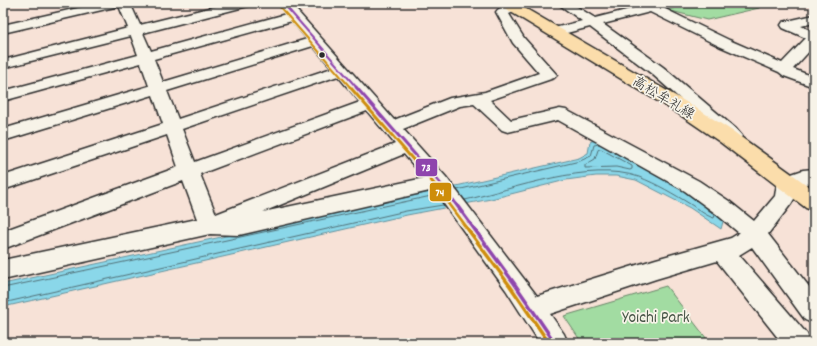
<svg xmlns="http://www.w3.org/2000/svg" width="817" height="346" viewBox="0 0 817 346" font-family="Dekko,'Klee One',sans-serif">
<rect width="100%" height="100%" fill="#f7e2d7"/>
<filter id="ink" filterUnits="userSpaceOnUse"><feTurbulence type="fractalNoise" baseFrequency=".025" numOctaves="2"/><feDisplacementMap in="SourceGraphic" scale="8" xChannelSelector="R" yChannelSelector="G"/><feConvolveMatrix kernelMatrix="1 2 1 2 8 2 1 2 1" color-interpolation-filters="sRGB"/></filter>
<g filter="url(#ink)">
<g fill="#a2dca2" stroke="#668466">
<polygon points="691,3 764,3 759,8 707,20 667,10"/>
<polygon points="666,286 710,343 582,343 564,316"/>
</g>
<polygon fill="#8ad7e9" stroke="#64929d" points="594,140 683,185 724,218 721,229 690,208 636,180 616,176 596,176 566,180 491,199 407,215 3,307 3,284 421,194 579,158 588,153 590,142"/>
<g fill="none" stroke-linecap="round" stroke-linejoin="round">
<g stroke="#517077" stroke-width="1">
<polygon points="601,149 632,166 632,169 630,170 616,167 585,168 585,165 595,159 598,150"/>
<polyline points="457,190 580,161 591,156 594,145 599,144"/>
<path d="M 465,200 C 514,189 590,160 639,177 C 657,184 674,194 690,204 C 698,209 706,216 714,218 L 715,215 L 707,209"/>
<polyline points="3,288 436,195"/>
<polyline points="3,303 406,211 443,205"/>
</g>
<defs>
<g id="minor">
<path d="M 100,3 L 130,3 L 140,25 L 229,3 L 250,3 L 248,6 L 143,33 L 151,51 L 286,14 L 277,3 L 290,3 L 394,120 L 450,98 L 485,92 L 539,73 L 513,43 L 496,12 C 500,6 511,3 518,4 L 520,7 L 518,10 L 509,14 L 524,38 L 557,75 L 554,78 L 490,100 L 511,120 L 560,109 L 566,110 L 699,181 L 729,201 L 754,221 L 775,196 L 777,183 L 780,178 L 803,170 L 814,169 L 814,183 L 805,184 L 796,187 L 794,199 L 791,204 L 768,234 L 814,293 L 814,324 L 805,320 L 752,247 L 739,255 L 807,334 L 811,343 L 782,343 L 717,261 L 656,279 L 550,314 L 564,334 L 568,343 L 540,343 L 506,290 L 434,190 L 239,235 L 210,234 L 3,280 L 3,260 L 197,219 L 183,181 L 3,249 L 3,231 L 178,167 L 167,135 L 3,190 L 3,176 L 163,124 L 153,95 L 3,141 L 3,129 L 149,86 L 141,63 L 3,101 L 3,91 L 138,55 L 131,36 L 3,68 L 3,60 L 128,28 L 119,6 L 3,33 L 3,25 ZM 292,21 L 307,39 L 163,82 L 154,59 ZM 313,46 L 332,68 L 178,119 L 167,91 ZM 338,76 L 360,102 L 195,162 L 182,129 ZM 474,104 L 502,130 L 508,132 L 558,120 L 685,191 L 715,213 L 739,233 L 731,238 L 656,259 L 537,296 L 446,177 L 403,129 L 460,106 ZM 367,111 L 395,144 L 216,214 L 200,174 ZM 404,154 L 424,178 L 263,212 Z"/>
<polygon points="557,3 571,3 595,18 654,3 670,3 669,7 663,8 729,40 782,63 806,38 783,28 781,25 783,22 814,15 814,23 801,26 814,32 814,46 793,69 814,77 814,87 784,76 779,72 719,46 650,12 603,24 663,67 736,129 742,136 739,140 733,142 727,140 652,74 590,27 555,36 550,35 548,32 550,29 582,21"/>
</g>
<polygon id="major" points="499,3 516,3 693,106 734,132 814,190 814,211 806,208 720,142 679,114 501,6"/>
</defs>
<use href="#minor" stroke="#2b2b2b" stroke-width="3"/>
<use href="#major" stroke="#2b2b2b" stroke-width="3"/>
<use href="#minor" fill="#f7f3e8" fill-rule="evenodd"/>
<use href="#major" fill="#fbddab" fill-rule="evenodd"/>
<defs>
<polyline id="bus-1-far2" points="283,3 357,88"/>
<polyline id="bus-1-far1" points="356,87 439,182 453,201"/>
<polyline id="bus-1" points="453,200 514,283 555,343"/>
<polyline id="bus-2-far2" points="279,6 351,88"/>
<polyline id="bus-2-far1" points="350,87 435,185 447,201"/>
<polyline id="bus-2" points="446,200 510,286 549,343"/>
</defs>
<use href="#bus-1-far2" stroke="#f7f3e8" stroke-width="4"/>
<use href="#bus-1-far1" stroke="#f7f3e8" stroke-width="6"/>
<use href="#bus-1" stroke="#f7f3e8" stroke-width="6"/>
<use href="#bus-2-far2" stroke="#f7f3e8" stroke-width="4"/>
<use href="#bus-2-far1" stroke="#f7f3e8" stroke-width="6"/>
<use href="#bus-2" stroke="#f7f3e8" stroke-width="6"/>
<use href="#bus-1-far2" stroke="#8e44ad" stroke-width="2"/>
<use href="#bus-1-far1" stroke="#8e44ad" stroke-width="3"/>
<use href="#bus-1" stroke="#8e44ad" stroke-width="3.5"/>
<use href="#bus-2-far2" stroke="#ce8d09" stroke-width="2"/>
<use href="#bus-2-far1" stroke="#ce8d09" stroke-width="3"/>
<use href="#bus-2" stroke="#ce8d09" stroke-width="3.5"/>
</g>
</g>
<circle fill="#2b2b2b" stroke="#f7f3e8" stroke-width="1.5" cx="322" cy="55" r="3.5"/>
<g text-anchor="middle" stroke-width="3.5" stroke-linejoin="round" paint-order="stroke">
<g font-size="14" fill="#2b2b2b" stroke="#f7f3e8">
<text transform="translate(664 97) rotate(31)" y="5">高松牟礼線</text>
</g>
<g font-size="17" fill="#495749" stroke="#f7f3e8">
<text x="656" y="322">Yoichi Park</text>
</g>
</g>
<g stroke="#f7f3e8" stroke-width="1.5">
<rect x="415" y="158" width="23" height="19" rx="4" fill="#8e44ad"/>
<rect x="429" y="182" width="23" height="20" rx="4" fill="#ce8d09"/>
</g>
<g font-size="11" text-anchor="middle" font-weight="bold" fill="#fff">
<text x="426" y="171">73</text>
<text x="440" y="196">74</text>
</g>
<rect width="817" height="346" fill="none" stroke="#f7f3e8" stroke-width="16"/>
<rect x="8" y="8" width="801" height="330" fill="none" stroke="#2b2b2b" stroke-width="1.5" filter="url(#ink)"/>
</svg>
